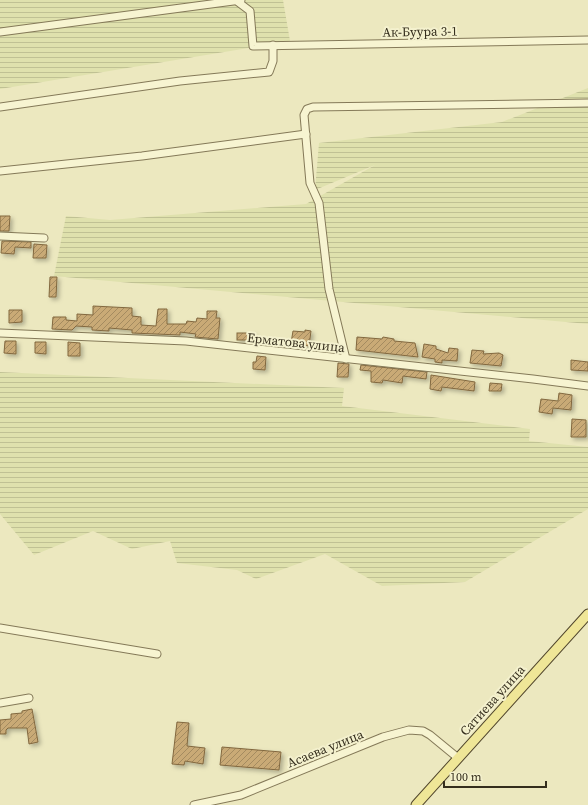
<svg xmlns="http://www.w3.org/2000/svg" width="588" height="805" viewBox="0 0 588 805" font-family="'Source Serif 4',serif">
<defs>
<pattern id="farmland-rules" width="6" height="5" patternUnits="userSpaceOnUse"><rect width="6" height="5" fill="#dfe1ad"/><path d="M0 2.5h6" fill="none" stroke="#c0c194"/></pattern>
<pattern id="building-hatch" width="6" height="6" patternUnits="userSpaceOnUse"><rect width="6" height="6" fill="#c9aa76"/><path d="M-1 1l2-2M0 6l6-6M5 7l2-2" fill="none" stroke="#a48b60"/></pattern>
<filter id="shadow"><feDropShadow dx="2.5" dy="2.5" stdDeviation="2" flood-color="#0004"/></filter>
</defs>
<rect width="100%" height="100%" fill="#ece8bf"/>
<g fill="url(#farmland-rules)">
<polygon points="0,0 283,0 290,41 0,89"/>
<polygon points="588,88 588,324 54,276 66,216 110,220 306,204 375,165 315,190 319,143 502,122"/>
<polygon points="0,372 344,388 342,406 530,429 529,441 588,447 588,509 465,582 382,586 325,554 256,579 237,570 177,563 170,541 132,549 93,531 34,555 0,514"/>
</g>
<g fill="url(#building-hatch)" stroke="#82683f" filter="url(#shadow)">
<polygon points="0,216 10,216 9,231 0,231"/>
<polygon points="2,241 31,242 31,248 15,247 14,254 1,253"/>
<polygon points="34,244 47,245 46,258 33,258"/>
<polygon points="50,277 57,277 56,297 49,297"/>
<polygon points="93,306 132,308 132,316 141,317 141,325 156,326 158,309 167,309 167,324 186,324 187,321 196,322 197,318 207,319 207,311 217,311 216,318 220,318 218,339 195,337 196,334 180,332 180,335 132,333 132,330 109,328 109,331 92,330 92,327 76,326 72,330 52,329 53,317 66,317 66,320 77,321 77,314 93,315"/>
<polygon points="9,310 22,310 22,322 9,323"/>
<polygon points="305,330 311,331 309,346 291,343 293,331 305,332"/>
<rect x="237" y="333" width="17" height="7"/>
<polygon points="357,337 382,339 383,337 394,339 394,341 415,343 418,357 356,350"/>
<polygon points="5,341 16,341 16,354 4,353"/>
<polygon points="35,342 46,342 46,354 35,353"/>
<polygon points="68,342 80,343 80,356 68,356"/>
<polygon points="424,344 436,346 436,349 448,353 449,348 458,349 457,361 442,360 442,363 435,362 435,359 422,357"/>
<polygon points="472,350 484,351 483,354 499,353 503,355 501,366 470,363"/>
<polygon points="257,356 266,357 265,370 253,369 253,362 256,362"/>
<polygon points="571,360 588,362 588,371 571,370"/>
<polygon points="338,363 349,364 348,377 337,377"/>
<polygon points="361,365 427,372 426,379 403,376 402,383 383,380 382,383 371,382 371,371 360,370"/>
<polygon points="431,375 475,382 474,391 442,387 441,391 430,389"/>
<polygon points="490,383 502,384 501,391 489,391"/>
<polygon points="559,393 572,395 571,410 553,408 552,414 539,412 541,399 558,401"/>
<polygon points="572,419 586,420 586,437 571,437"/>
<polygon points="32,709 38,742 29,744 27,728 8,728 6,730 6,734 0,734 0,720 11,719 11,714 22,713 22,711"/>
<polygon points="177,722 189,723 187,746 205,748 203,764 185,761 184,765 172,764"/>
<polygon points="222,747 281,752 279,770 220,765"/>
</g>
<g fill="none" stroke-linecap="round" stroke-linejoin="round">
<defs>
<g id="minor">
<polyline points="238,2 250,11 253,46 588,40"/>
<polyline points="0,32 241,0"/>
<polyline points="0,107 180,81 269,72 273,61 273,45"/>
<polyline points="0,171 142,156 306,134"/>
<polyline points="0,236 44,238"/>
<polyline points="0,333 186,341 533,379 588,386"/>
<polyline points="346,359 329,289 319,203 310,183 304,115 307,109 313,107 588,103"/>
<polyline points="0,628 157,654"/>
<polyline points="0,703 29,698"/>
<polyline points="194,805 241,795 383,737 409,730 423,731 430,735 458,758"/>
</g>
<polyline id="major" points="416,805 588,614"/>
</defs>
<use href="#minor" stroke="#847958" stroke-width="9"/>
<use href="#major" stroke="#51462c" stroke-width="11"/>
<use href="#minor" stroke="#f7f4d1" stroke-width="7"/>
<use href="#major" stroke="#efe697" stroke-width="9"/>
</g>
<g text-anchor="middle" stroke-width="4" stroke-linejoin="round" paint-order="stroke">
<g font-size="13" fill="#342d1c" stroke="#f4f1ce">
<text transform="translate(420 31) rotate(-1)" y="5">Ак-Буура 3-1</text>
<text transform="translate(296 342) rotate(6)" y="5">Ерматова улица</text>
<text transform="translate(492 700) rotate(-48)" y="5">Сатиева улица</text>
<text transform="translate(325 748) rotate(-22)" y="5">Асаева улица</text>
</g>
</g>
<path d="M444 781v6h102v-6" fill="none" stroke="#342d1c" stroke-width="2"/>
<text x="450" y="781" font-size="12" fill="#342d1c" stroke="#f4f1ce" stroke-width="3" paint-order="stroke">100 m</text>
</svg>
